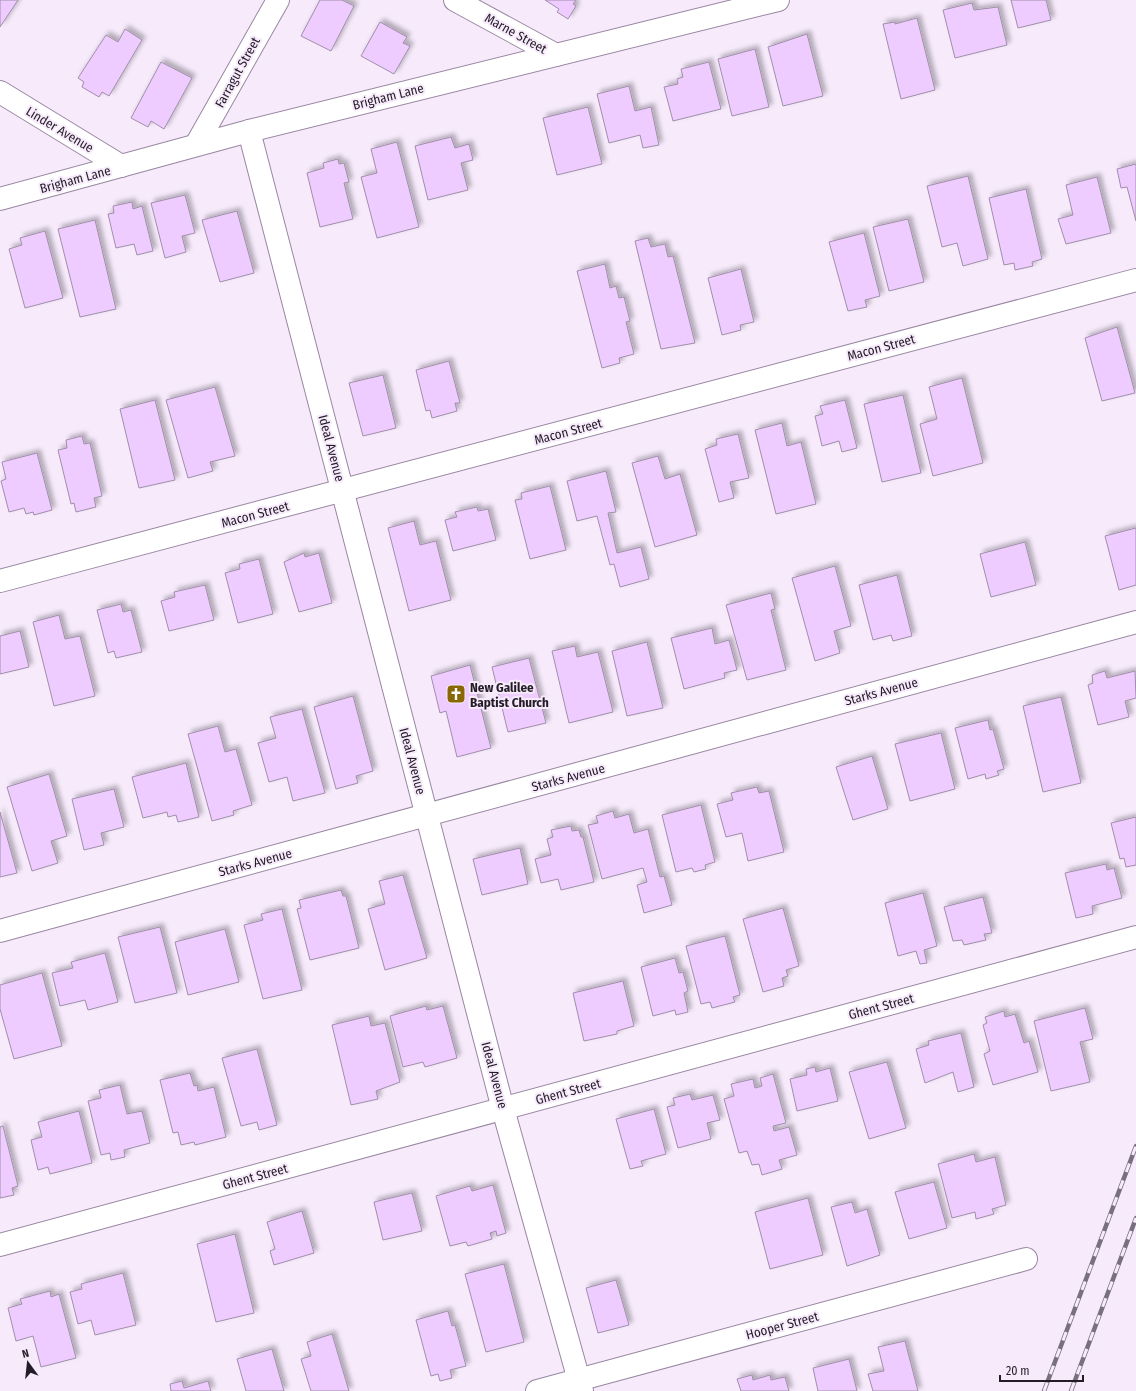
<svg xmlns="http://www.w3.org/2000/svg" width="1136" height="1391" viewBox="0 0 1136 1391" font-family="'Fira Sans Condensed',sans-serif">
<defs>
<filter id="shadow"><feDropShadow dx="3.5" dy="-3.5" stdDeviation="2" flood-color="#0004"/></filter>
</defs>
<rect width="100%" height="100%" fill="#f6eafb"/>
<g fill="#efccff" stroke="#a08ea9" filter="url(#shadow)">
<polygon points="0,0 18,0 0,27"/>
<polygon points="320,0 342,0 354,6 331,51 301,36"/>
<polygon points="545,0 576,0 573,4 576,6 568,19 557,12 559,9"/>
<polygon points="1011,0 1046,0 1051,20 1018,28"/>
<polygon points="972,3 974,10 998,7 1007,45 955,58 943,10"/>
<polygon points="917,18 935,90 901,99 883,24 895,22 895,24"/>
<polygon points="380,22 407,37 403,43 410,46 394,74 361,56"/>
<polygon points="125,29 142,40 109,96 102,92 99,97 82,87 84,82 78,78 106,35 118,42"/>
<polygon points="807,34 823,96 783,106 768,47"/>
<polygon points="755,49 769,107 732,116 718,59"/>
<polygon points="161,62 192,78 164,129 151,121 148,127 131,118"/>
<polygon points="709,62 721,109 673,121 664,87 678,84 677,79 683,77 681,69"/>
<polygon points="629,86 635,111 651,107 659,145 643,148 640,135 609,143 597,94"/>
<polygon points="588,107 602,164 557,175 543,118"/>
<polygon points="451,137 455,148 469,144 473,160 461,163 468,190 428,200 415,146"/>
<polygon points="397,142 419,227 377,238 361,177 377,173 371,149"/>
<polygon points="338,159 339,164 344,163 349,182 344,183 353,219 320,227 307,173 324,168 323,163"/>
<polygon points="1136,164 1136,221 1127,187 1121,188 1117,169"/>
<polygon points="968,176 988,259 963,266 957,243 942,247 927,186"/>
<polygon points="1097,177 1111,233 1066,244 1058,219 1073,215 1066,185"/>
<polygon points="1026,189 1042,259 1032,262 1033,266 1015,270 1014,263 1004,265 989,198"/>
<polygon points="185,195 195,233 182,236 186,252 165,258 151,203"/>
<polygon points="132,202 133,209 142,206 153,251 137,255 134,244 116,248 108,214 114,213 113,206"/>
<polygon points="237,211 254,273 220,282 202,220"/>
<polygon points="908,219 924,282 889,291 873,227"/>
<polygon points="95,220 116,309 80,317 58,229"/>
<polygon points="45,231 63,298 25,308 9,249 22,245 20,238"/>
<polygon points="864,233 880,296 865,300 867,307 848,311 829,242"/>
<polygon points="648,238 651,247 665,244 668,257 673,256 695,343 661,349 635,241"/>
<polygon points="605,264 610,288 616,286 619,298 624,297 630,321 626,322 634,354 619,358 620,363 602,368 577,271"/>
<polygon points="741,269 754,322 740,325 741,330 722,335 708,278"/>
<polygon points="1117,327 1135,393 1102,401 1085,338"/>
<polygon points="449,361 460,403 455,403 457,411 432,418 430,410 426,411 416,370"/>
<polygon points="383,375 396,428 363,436 349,383"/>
<polygon points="962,378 983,463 933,476 920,424 937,419 929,387"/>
<polygon points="215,387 235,456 210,462 213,471 188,478 166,400"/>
<polygon points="903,395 921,473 882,482 864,404"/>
<polygon points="155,400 175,480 139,488 120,409"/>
<polygon points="845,400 857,448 842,452 839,441 822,446 815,416 823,414 820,406"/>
<polygon points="782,423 787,446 801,442 816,504 776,514 755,430"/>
<polygon points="738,434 749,478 730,482 734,498 719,502 705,449 717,445 716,439"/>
<polygon points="82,436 84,444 90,443 102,496 94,498 96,507 76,512 74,503 71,504 58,450 67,448 66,440"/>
<polygon points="37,453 52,510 34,515 33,512 26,514 24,508 9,512 1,481 6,479 2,462"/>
<polygon points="658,456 665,479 680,474 697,535 655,547 632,463"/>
<polygon points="606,471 616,512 608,513 617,553 641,547 649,579 620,587 614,564 610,565 597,516 577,521 567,481"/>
<polygon points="550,486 566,550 530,559 515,500 522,499 521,493"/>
<polygon points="477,507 478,511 488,509 496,540 453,551 445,520 457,517 455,512"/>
<polygon points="414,521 420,545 436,541 451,600 409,611 388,528"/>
<polygon points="1136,528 1136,585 1119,590 1105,536"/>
<polygon points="1025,542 1036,585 991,597 980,554"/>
<polygon points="304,553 305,557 319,553 332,603 299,612 284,562"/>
<polygon points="259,559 273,614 238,623 225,573 240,569 239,564"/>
<polygon points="835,566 851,626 834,631 840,653 815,661 792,578"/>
<polygon points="897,575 912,636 893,641 891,635 873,640 859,585"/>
<polygon points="205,585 214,620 169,631 161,601 175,597 174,592"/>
<polygon points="771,593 775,609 771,610 786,670 747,680 726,605"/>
<polygon points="121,604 123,612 131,610 142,652 116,658 114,651 108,653 97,610"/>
<polygon points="59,615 65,639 80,636 95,696 54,706 33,622"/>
<polygon points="712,628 715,644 729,640 737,670 724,673 725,678 684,689 671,638"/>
<polygon points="20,631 29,667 0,674 0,636"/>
<polygon points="647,642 663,708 627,716 612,651"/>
<polygon points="575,646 577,657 598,652 613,712 569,723 552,651"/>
<polygon points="529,658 546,723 508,732 492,667"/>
<polygon points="470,665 491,748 457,757 446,711 440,713 431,676"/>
<polygon points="1105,671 1107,678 1135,671 1136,698 1125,701 1129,717 1098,725 1088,685 1093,683 1092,675"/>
<polygon points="353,696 373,771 356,776 358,783 336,789 314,707"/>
<polygon points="1061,697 1081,783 1043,792 1023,706"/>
<polygon points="302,709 325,793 293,801 287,777 269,782 258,743 276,738 270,717"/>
<polygon points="988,720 990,730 993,729 1004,769 997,771 999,775 986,779 985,774 968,779 955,728"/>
<polygon points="218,726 225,752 236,749 252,805 233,811 234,815 212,821 188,734"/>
<polygon points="941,733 955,789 910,801 895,744"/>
<polygon points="872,756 888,809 853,820 836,767"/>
<polygon points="186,763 199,817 178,822 176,815 168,817 167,812 143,818 132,777"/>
<polygon points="49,774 67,836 51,841 58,863 32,871 7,787"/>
<polygon points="757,787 759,793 769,791 784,852 748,861 742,833 726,837 717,804 733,800 731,793"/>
<polygon points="114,789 124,827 101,833 104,845 84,850 72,799"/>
<polygon points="701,805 715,862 705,865 706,869 694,872 692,868 676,872 662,815"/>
<polygon points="613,811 615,818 629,814 634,833 648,829 660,877 664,876 672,905 644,913 637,885 647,882 643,868 602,879 588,825 598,823 596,816"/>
<polygon points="0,812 17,873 0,877"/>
<polygon points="1136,817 1136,865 1126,867 1124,858 1120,859 1111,823"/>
<polygon points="571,826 572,831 579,830 581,837 583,837 594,882 561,890 558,879 541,883 535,859 551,855 547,839 553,837 551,830"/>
<polygon points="520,848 528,884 482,895 473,859"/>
<polygon points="1106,864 1107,870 1114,868 1122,898 1092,906 1093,914 1076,918 1065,873"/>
<polygon points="403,875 427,958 385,970 368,909 385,904 379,881"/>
<polygon points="341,890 343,896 346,896 359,948 310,960 297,909 301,908 299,900"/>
<polygon points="923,893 937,946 924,950 927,963 920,964 916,951 898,956 885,903"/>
<polygon points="983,897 992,933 984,934 986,940 964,945 962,940 953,941 944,907"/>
<polygon points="783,908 799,966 786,970 788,976 782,978 784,986 763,992 743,919"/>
<polygon points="282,909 302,990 263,999 244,925 263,920 261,914"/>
<polygon points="160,927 177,993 135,1003 118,937"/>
<polygon points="225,929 239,982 188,995 175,942"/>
<polygon points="725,936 740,995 733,997 735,1002 712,1008 710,1002 701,1004 686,946"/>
<polygon points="105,953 118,1002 88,1010 85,1000 60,1006 52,973 73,968 71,962"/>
<polygon points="675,958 679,973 683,972 688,991 684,993 688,1012 676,1015 675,1010 653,1016 641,967"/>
<polygon points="42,973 62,1046 14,1059 0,1009 0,985"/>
<polygon points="623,981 634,1026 617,1031 617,1034 584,1041 573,993"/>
<polygon points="426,1006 427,1010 443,1006 457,1058 425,1067 423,1062 403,1067 390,1016"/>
<polygon points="1085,1008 1093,1039 1080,1042 1090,1082 1051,1091 1034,1021"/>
<polygon points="1004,1011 1005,1017 1015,1014 1024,1043 1029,1041 1038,1072 993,1085 984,1054 990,1051 983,1025 987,1023 985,1017"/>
<polygon points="369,1016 371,1026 385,1023 400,1082 376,1091 378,1099 351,1105 332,1025"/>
<polygon points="961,1033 974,1087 958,1092 953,1072 925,1083 916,1049 929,1045 928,1041"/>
<polygon points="257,1049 277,1125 259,1130 257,1122 241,1126 222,1058"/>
<polygon points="887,1062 906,1128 869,1139 849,1072"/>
<polygon points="815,1067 816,1072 830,1068 838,1101 797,1111 790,1079 807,1075 806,1069"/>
<polygon points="190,1073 194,1086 197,1085 198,1091 214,1087 226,1137 195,1145 194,1142 181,1145 178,1132 173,1133 160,1080"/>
<polygon points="773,1074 786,1123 773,1126 774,1131 789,1127 797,1155 779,1160 782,1169 762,1175 759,1164 752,1165 747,1151 739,1153 724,1099 734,1096 731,1084 753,1079 755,1088 762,1086 760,1078"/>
<polygon points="120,1085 127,1114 142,1111 150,1143 124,1150 125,1157 111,1160 110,1153 101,1155 88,1101 101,1098 99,1090"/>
<polygon points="690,1094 692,1100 713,1095 720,1120 707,1123 711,1139 678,1148 667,1107 675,1105 673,1098"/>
<polygon points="654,1109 666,1154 641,1161 643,1166 630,1169 616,1119"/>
<polygon points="79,1111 92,1163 50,1174 48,1167 38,1170 31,1140 42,1137 38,1122"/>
<polygon points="3,1126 18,1186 12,1188 14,1195 0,1198 0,1127"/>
<polygon points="974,1154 976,1162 995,1157 1006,1205 992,1209 994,1214 976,1219 975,1212 952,1218 938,1164"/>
<polygon points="934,1182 947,1228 909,1239 895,1192"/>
<polygon points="493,1185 506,1233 497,1236 496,1231 490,1233 492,1239 468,1246 466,1242 450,1246 436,1196 470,1186 472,1191"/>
<polygon points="412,1193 422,1231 383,1240 374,1202"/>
<polygon points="808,1198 823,1255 770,1269 755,1212"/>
<polygon points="852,1202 855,1213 867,1209 880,1255 847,1266 831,1207"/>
<polygon points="302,1211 314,1253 274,1265 270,1251 275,1249 267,1222"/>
<polygon points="235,1234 254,1313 216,1322 197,1244"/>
<polygon points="504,1264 524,1342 486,1352 465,1274"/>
<polygon points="123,1273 136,1325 95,1335 91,1320 78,1324 70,1292 82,1289 81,1284"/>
<polygon points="616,1280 629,1325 598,1333 586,1288"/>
<polygon points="50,1291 51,1297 59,1294 76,1358 41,1367 33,1336 16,1341 8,1308 22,1304 20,1299"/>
<polygon points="448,1311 452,1326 455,1325 466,1366 450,1370 452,1378 440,1381 438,1374 431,1376 416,1320"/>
<polygon points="332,1334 349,1391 311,1391 301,1359 311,1356 307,1342"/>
<polygon points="905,1341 918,1391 873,1391 868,1374 884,1371 878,1347"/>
<polygon points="272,1349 284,1391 246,1391 237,1359"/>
<polygon points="849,1359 857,1391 818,1391 813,1368"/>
<polygon points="752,1375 753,1380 770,1375 771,1380 785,1377 789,1391 741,1391 737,1379"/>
<polygon points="182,1381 184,1388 208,1381 211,1391 171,1391 170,1384"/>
</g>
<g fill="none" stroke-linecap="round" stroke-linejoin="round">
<defs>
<g id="street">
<polyline points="455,0 556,55"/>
<polyline points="0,92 121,166"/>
<polyline points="249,131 503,1109 582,1391"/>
<polyline points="196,145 278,0"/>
<polyline points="0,199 249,131 778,0"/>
<polyline points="0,581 1136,280"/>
<polyline points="0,931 1136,622"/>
<polyline points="0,1245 1136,937"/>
<polyline points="537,1391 1026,1259"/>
</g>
</defs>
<use href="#street" stroke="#9987a1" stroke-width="24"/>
<use href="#street" stroke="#fff" stroke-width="22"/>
<defs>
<g id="rail">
<polyline points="1044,1391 1136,1146"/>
<polyline points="1071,1391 1136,1218"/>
</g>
</defs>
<use href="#rail" stroke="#79707d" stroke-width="4.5"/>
<use href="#rail" stroke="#f6eafb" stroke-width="3" stroke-dasharray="9" stroke-linecap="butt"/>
</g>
<defs>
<symbol id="church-square" viewBox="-11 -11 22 22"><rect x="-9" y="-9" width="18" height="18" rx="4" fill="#8a6706" stroke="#f6eafb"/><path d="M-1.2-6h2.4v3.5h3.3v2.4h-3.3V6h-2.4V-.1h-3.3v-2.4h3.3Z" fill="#fff"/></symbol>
</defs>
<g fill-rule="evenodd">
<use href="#church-square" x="445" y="683" width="22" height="22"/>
</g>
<g text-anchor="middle" stroke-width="4" stroke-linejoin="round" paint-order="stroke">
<g font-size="13" fill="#231c26" stroke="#f6eafb">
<text transform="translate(516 33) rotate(29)" y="5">Marne Street</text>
<text transform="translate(237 72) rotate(-61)" y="5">Farragut Street</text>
<text transform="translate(388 96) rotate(-14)" y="5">Brigham Lane</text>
<text transform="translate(60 129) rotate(31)" y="5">Linder Avenue</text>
<text transform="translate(75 179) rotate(-15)" y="5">Brigham Lane</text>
<text transform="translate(881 347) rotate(-15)" y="5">Macon Street</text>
<text transform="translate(568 431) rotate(-15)" y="5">Macon Street</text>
<text transform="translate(332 448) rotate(75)" y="5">Ideal Avenue</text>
<text transform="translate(255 514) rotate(-15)" y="5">Macon Street</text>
<text transform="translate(881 691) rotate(-15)" y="5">Starks Avenue</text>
<text transform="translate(413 761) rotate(75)" y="5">Ideal Avenue</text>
<text transform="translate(568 777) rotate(-15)" y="5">Starks Avenue</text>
<text transform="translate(255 862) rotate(-15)" y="5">Starks Avenue</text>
<text transform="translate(881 1006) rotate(-15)" y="5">Ghent Street</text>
<text transform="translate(495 1075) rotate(75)" y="5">Ideal Avenue</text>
<text transform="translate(568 1091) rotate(-15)" y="5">Ghent Street</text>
<text transform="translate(255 1176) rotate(-15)" y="5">Ghent Street</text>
<text transform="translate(782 1325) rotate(-15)" y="5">Hooper Street</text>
</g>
<g font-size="13" font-weight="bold" fill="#231c26" stroke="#f6eafb" text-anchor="start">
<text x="470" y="692">New Galilee<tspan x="470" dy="15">Baptist Church</tspan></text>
</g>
</g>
<g transform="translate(28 1363) rotate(345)" stroke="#f6eafb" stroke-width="3" paint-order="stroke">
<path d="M0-3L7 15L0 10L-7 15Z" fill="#231c26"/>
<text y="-6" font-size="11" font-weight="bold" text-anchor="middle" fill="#231c26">N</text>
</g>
<path d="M1000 1375v6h83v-6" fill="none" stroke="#231c26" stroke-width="2"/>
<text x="1006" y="1375" font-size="12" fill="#231c26" stroke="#f6eafb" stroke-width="3" paint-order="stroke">20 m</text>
</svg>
